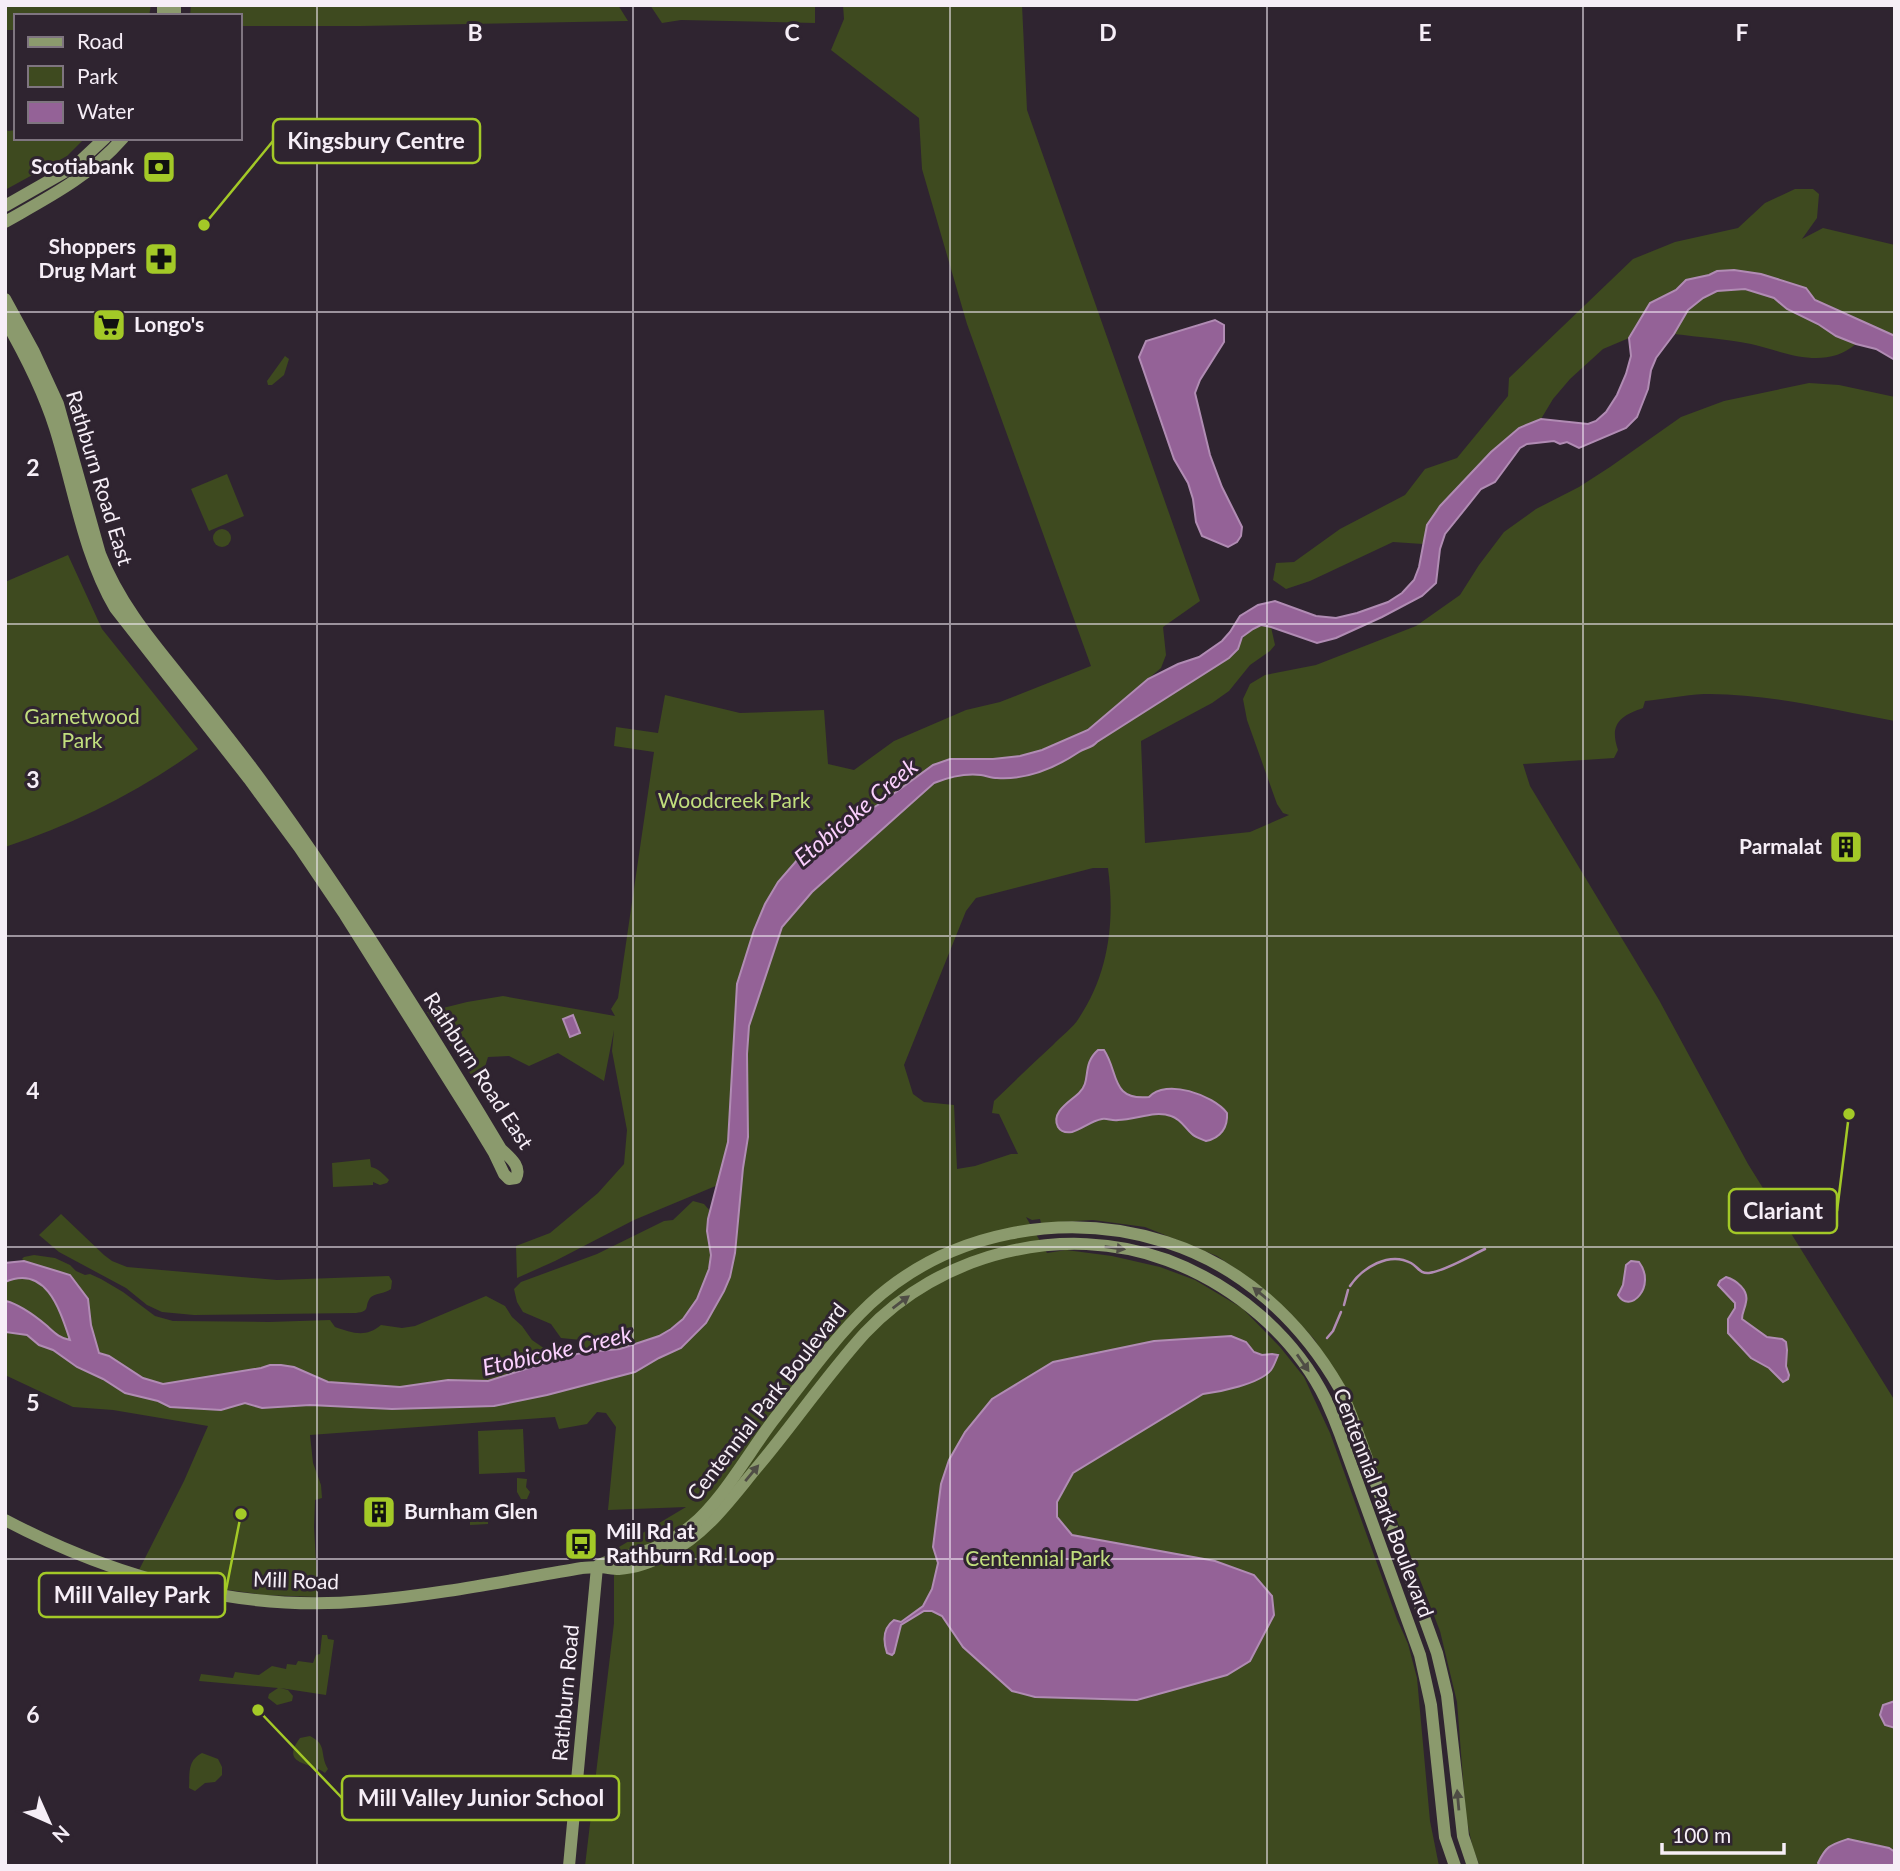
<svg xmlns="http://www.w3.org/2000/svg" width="1900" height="1871" viewBox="0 0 1900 1871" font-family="Lato,sans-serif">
<rect width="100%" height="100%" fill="#2f2430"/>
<g fill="#3e4a1f" fill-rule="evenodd">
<polygon points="5,5 151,5 149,16 16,16 16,30 5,30"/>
<polygon points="191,5 618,5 628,21 361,26 240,26 240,16 190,16"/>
<polygon points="650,5 815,5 815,23 681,20 662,23"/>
<polygon points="843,5 1022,5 1027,110 1200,601 1163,627 1166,655 1161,668 1088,730 1042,750 1020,756 993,759 950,759 933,765 881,803 829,834 798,859 765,904 754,930 737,984 728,1142 718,1185 634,1220 555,1261 517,1278 516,1246 550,1233 598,1193 624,1164 627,1130 612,1051 614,1030 604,1081 558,1053 529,1066 509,1056 488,1057 479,1086 427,1012 467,1002 503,996 615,1016 611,1009 618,998 654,752 614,746 616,727 658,733 665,695 740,713 824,710 828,764 854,770 894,741 966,710 1000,702 1091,666 967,324 922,169 919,118 831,50 844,19"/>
<polygon points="5,128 8,131 16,130 16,138 85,138 67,156 5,190"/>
<polygon points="1795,189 1813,189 1819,194 1817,218 1802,239 1823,228 1895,245 1895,336 1815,300 1806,288 1717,271 1709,275 1686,280 1676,290 1650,303 1629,338 1603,349 1570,379 1553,399 1541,419 1519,428 1491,452 1440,506 1427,525 1423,544 1393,542 1310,581 1286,589 1273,580 1276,563 1294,562 1340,529 1405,495 1425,469 1457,458 1508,396 1509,378 1633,259 1675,242 1738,228 1765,203"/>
<path d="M 1731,289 L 1745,289 L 1774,298 L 1787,309 L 1818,324 L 1836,336 L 1856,344 C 1824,371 1785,352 1751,344 C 1726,339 1699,337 1674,334 C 1688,308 1701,293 1731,289 Z"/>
<polygon points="285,356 289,359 284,375 272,385 268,385 267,381"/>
<path d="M 1809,383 L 1839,385 L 1895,397 L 1895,721 C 1832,710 1767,693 1704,694 C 1684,695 1664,699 1645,701 L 1643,708 C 1620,716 1609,724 1618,750 L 1614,758 L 1523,764 L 1530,786 L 1659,1000 L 1748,1164 L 1895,1401 L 1895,1866 L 1480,1866 L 1473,1849 L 1466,1817 L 1457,1702 L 1440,1631 L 1363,1434 L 1331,1366 L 1314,1339 L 1289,1312 L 1255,1282 L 1217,1256 L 1145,1227 L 1093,1220 L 1041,1223 L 1040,1219 L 1032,1220 L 1026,1217 L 1047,1253 L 1066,1250 L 1112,1256 L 1160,1267 L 1195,1280 L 1242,1308 L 1280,1347 L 1304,1377 L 1330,1433 L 1397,1619 L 1408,1644 L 1417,1678 L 1430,1821 L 1439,1866 L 585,1866 L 614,1623 L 614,1550 L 686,1507 L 608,1510 L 616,1427 L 606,1413 L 597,1412 L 587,1424 L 559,1429 L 555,1417 L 310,1435 L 313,1463 L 321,1485 L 322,1498 L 315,1500 L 314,1527 L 318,1597 L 264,1595 L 215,1588 L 139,1570 L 184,1481 L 208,1426 L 113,1410 L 73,1407 L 5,1375 L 5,1332 L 27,1335 L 39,1345 L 53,1350 L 125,1393 L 158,1401 L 170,1407 L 221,1410 L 245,1403 L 262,1408 L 310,1405 L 392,1409 L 494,1406 L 547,1395 L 635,1372 L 659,1358 L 681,1348 L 706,1323 L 724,1291 L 735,1253 L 743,1168 L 748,1137 L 747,1054 L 749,1026 L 782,927 L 812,892 L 934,783 C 949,777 964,773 981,775 C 987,776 992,778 997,778 C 1027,780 1055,768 1079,752 C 1085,748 1092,748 1097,742 L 1229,658 C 1244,642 1244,622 1271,627 L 1275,645 L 1270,651 L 1250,665 L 1229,691 L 1212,703 L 1141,741 L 1145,843 L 1250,832 L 1289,815 L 1283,813 L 1277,804 L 1247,720 L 1243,699 L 1250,684 L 1265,675 L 1316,665 L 1416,626 L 1460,595 L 1479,565 L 1504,532 L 1536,509 L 1579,487 L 1610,467 L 1681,417 L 1724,401 ZM 1093,868 L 1108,868 C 1115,921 1109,973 1079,1018 C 1073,1028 1061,1036 1053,1045 C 1033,1063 1014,1082 994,1101 L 992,1113 L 999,1114 L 1018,1154 L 1011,1154 L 975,1166 L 957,1169 L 954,1105 L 924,1102 L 913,1094 L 904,1065 L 966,911 L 976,898 Z"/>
<polygon points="227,474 244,516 209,531 191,489"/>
<circle cx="222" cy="538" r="9"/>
<path d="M 68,555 L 102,629 L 198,749 C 139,792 74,824 5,847 L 5,582 Z"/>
<path d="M 370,1159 L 371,1167 C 378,1168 384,1175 389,1180 L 387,1183 L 380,1185 L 373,1182 L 373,1185 L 333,1187 L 332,1163 Z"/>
<polygon points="693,1201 704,1204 710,1211 707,1231 711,1255 709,1269 697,1299 683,1319 659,1336 620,1349 587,1352 581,1340 561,1338 551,1324 523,1312 517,1302 514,1289 521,1282 597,1254 664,1221 673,1220"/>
<path d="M 61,1214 L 104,1255 L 112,1261 L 127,1267 L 277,1280 L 389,1276 L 392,1281 L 391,1289 C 385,1294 374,1293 370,1298 C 364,1307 371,1311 356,1313 L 194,1315 L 162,1312 L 147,1305 L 126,1288 L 59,1252 L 39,1235 Z"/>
<path d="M 34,1255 L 55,1258 L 70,1265 L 76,1271 L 85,1275 L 90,1274 L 101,1279 L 123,1292 L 155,1316 L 173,1321 L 269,1322 L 330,1320 L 335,1327 C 352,1333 366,1338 381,1325 L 402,1328 L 415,1326 L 486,1296 L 505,1306 L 512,1317 L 522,1326 L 532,1340 L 548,1351 L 553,1361 L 488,1381 L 448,1380 L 400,1387 L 328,1382 L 294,1367 L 281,1365 L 270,1365 L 261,1368 L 163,1384 L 143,1378 L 109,1356 L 99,1353 L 91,1325 L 88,1299 L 22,1259 L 24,1257 Z"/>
<path d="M 26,1278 C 27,1278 36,1280 37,1280 C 57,1291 64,1320 70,1340 C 59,1338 54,1332 46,1325 C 34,1315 20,1305 5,1301 L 5,1282 L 11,1279 Z"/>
<polygon points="523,1429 525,1472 479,1474 478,1431"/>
<polygon points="517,1478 527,1479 526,1487 530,1492 527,1499 521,1499 517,1492"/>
<polygon points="470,1513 488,1513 488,1524 470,1525"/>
<polygon points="322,1635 327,1635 328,1639 334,1640 326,1695 280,1688 288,1690 293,1696 292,1701 277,1705 268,1698 269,1694 278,1688 199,1681 201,1674 233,1678 235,1672 259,1675 272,1666 286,1669 287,1664 296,1665 298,1661 313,1663 316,1655 320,1654"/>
<path d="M 310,1736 C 328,1745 319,1754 328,1769 L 325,1773 C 312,1762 279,1766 300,1738 Z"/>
<path d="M 202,1753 L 218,1759 L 222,1767 L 222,1775 L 215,1782 L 205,1783 L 195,1791 L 189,1788 C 190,1773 187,1761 202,1753 Z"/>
</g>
<g fill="#946297" stroke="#b18cb4" stroke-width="2">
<path d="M 1734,270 L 1761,274 L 1806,288 L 1815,300 L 1895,336 L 1895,360 L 1876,349 L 1856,344 L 1836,336 L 1818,324 L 1787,309 L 1774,298 L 1745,289 L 1717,291 L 1703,298 L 1688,310 L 1674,334 L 1656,358 L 1651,370 L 1648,389 L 1637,417 L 1626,428 L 1579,448 L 1567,442 L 1560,444 L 1554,441 L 1527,444 L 1520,448 L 1495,482 L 1481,489 L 1445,534 L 1440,549 L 1436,583 L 1422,596 L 1382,617 L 1336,638 L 1317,643 L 1271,627 L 1261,625 L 1253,629 L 1242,637 L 1238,649 L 1229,658 L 1097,742 C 1092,748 1085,748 1079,752 C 1055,768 1027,780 997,778 C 992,778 987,776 981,775 C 965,773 949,777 934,783 L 812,892 L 782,927 L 749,1026 L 747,1054 L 748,1137 L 743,1168 L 735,1253 L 730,1277 L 724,1291 L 706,1323 L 681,1348 L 659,1358 L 635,1372 L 547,1395 L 494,1406 L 392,1409 L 310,1405 L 262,1408 L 245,1403 L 221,1410 L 170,1407 L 158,1401 L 125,1393 L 103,1379 L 77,1367 L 53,1350 L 39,1345 L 27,1335 L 5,1332 L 6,1301 C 21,1305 34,1315 46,1325 C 54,1332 59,1338 70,1340 C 60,1310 46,1264 5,1282 L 5,1263 L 24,1261 L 70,1275 L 88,1299 L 91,1325 L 99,1353 L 109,1356 L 143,1378 L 163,1384 L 261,1368 L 270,1365 L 281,1365 L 294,1367 L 328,1382 L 400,1387 L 448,1380 L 488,1381 L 563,1357 L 587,1352 L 620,1349 L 659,1336 L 671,1329 L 683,1319 L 697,1299 L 709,1269 L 711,1255 L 707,1231 L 708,1219 L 728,1142 L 737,984 L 754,930 L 765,904 L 778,882 L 798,859 L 829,834 L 881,803 L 933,765 L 950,759 L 993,759 L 1020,756 L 1042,750 L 1088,730 L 1148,679 L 1178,664 L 1199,657 L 1222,641 L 1230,632 L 1240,616 L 1258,605 L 1275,601 L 1316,616 L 1336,618 L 1357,613 L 1388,602 L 1402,593 L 1414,580 L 1419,567 L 1427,525 L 1440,506 L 1491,452 L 1519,428 L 1541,419 L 1588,424 L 1596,421 L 1606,412 L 1617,395 L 1626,374 L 1631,356 L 1629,338 L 1650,303 L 1676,290 L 1686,280 L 1709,275 L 1717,271 Z"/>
<polygon points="1215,320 1224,325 1224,342 1200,380 1195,393 1210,455 1222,487 1242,527 1241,536 1237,542 1228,547 1202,536 1196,522 1193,499 1188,483 1174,459 1139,357 1146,341"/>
<polygon points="573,1015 580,1033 570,1037 563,1019"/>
<path d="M 1098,1050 L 1104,1050 C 1119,1072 1110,1101 1149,1097 C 1166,1078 1213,1095 1227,1113 C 1228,1127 1221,1138 1206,1141 C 1201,1139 1195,1137 1192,1134 C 1185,1128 1181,1119 1171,1116 C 1154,1110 1136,1120 1118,1120 C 1112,1121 1107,1118 1102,1119 C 1091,1121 1082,1129 1072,1132 C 1066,1133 1061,1132 1058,1127 C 1050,1112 1071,1101 1079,1093 C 1092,1081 1081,1065 1098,1050 Z"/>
<path d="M 1631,1261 L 1639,1262 C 1657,1286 1630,1315 1618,1295 L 1623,1285 L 1626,1265 Z"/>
<path d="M 1726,1277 C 1736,1280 1749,1290 1746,1302 C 1745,1309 1742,1312 1742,1319 L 1767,1337 L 1782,1339 L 1786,1342 L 1787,1350 L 1786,1366 L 1789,1375 L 1788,1379 L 1783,1382 L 1769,1368 L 1751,1358 L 1728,1333 L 1728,1319 L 1735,1308 L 1735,1303 L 1718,1285 L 1720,1281 Z"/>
<path d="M 1231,1336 L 1246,1342 L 1254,1352 L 1262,1355 L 1272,1354 L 1278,1355 C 1276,1360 1274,1366 1271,1370 C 1260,1384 1219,1392 1203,1394 L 1073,1473 L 1057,1502 L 1057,1517 L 1072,1535 L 1215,1561 L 1254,1575 L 1272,1596 L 1274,1615 L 1250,1661 L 1227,1675 L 1137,1700 L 1035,1697 L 1012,1691 L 963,1647 L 942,1616 L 932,1611 L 924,1611 L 901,1625 L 894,1653 L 892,1655 L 887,1653 C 883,1641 883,1628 894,1620 L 901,1622 L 923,1606 L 932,1589 L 938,1563 L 933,1547 L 941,1484 L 949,1460 L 965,1432 L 992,1399 L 1053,1362 L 1154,1341 Z"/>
<polygon points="1895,1701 1895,1728 1885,1725 1880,1715 1883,1705"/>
<path d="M 1848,1839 L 1889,1848 L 1895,1852 L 1895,1866 L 1820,1866 L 1818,1863 C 1826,1846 1830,1845 1848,1839 Z"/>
</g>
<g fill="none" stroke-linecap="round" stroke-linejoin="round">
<g stroke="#b18cb4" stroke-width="2.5">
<path d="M 1350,1286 C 1362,1268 1389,1251 1411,1263 C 1418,1267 1420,1274 1429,1273 C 1445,1271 1470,1256 1485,1249"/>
<polyline points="1344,1305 1348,1290"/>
<polyline points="1327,1338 1333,1331 1341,1312"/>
</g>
<g stroke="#8b9a6d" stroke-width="12">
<polyline points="163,16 163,5"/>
<polyline points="175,16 175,5"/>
<polyline points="5,206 75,166 105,138"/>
<path d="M 5,222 C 49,197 89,177 123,138"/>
<path d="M 5,299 L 34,352 L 58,404 L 100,554 C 118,600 147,636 178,674 C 207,710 236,746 263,783 C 349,901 426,1024 501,1149 C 509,1157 522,1166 516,1178 L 509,1179 L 504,1174 L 494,1153 L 474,1120 L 345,915 L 299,847 L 249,779 L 115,608 C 83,553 74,488 55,428 C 43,390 25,355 5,320"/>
<path d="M 5,1520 C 115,1578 241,1613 365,1601 C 438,1595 510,1580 582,1568 C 587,1568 592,1567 598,1567 C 605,1567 612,1569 619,1569 C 635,1568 654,1561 669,1553 C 707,1534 732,1497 759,1465 C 795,1422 827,1375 865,1333 C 940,1253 1063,1222 1167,1260 C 1234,1285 1294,1335 1326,1400 C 1331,1411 1336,1423 1340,1434 L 1420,1655 L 1431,1705 L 1445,1837 L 1455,1866"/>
<path d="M 599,1565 C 612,1559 626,1557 640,1553 C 658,1548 675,1539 691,1526 C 721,1502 748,1454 772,1422 C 803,1382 833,1339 870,1304 C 949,1231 1065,1210 1166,1242 C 1242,1266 1301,1321 1340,1389 C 1346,1401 1351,1415 1356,1428 L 1437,1653 L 1447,1695 L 1463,1836 L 1473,1866"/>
<polyline points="569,1866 597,1567"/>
</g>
</g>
<defs><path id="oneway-solid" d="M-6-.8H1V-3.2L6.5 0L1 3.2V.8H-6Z" transform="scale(1.75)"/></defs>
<g fill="#4f4d45">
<use href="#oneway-solid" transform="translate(1115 1248) rotate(8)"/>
<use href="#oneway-solid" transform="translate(1261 1294) rotate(-141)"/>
<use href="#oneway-solid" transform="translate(901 1302) rotate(-37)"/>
<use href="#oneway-solid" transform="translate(1303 1363) rotate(55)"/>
<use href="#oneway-solid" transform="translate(752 1473) rotate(-50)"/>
<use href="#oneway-solid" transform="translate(1458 1800) rotate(-95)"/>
</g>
<path fill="none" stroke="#f6eef7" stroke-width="2" stroke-opacity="0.55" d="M 317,5 L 317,1866M 633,5 L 633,1866M 950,5 L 950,1866M 1267,5 L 1267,1866M 1583,5 L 1583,1866M 5,312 L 1895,312M 5,624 L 1895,624M 5,936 L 1895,936M 5,1247 L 1895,1247M 5,1559 L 1895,1559"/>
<defs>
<symbol id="bank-square" viewBox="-11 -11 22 22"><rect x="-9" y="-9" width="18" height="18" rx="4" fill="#a3c927" stroke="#2f2430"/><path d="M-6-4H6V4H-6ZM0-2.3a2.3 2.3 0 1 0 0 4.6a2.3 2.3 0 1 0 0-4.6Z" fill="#111"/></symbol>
<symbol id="pharmacy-square" viewBox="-11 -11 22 22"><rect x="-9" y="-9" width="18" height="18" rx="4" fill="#a3c927" stroke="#2f2430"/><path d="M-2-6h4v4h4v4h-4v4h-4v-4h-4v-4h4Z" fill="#111"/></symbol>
<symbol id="supermarket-square" viewBox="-11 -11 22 22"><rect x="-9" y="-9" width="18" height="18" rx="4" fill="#a3c927" stroke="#2f2430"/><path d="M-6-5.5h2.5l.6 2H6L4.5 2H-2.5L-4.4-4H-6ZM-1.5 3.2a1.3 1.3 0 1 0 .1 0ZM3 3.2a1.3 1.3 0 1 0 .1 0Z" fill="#111"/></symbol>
<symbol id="building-square" viewBox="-11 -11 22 22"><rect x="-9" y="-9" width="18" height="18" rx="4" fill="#a3c927" stroke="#2f2430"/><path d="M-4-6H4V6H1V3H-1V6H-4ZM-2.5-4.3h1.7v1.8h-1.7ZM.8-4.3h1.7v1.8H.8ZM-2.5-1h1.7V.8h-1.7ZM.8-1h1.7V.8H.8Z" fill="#111"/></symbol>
<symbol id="bus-square" viewBox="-11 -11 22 22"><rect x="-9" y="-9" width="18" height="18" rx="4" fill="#a3c927" stroke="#2f2430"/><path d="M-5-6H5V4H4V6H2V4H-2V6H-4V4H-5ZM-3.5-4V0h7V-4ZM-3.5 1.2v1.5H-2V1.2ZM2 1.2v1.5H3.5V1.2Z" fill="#111"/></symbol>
</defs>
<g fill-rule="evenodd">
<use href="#bank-square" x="140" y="148" width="38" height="38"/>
<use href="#pharmacy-square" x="142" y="240" width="38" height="38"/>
<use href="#supermarket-square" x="90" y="306" width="38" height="38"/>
<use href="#building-square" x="1827" y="828" width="38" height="38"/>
<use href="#building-square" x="360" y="1493" width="38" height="38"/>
<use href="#bus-square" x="562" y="1525" width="38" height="38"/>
</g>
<g text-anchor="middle" stroke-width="6" stroke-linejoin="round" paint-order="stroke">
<g font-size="21" font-weight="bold" fill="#f6eef7" stroke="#2f2430" text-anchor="end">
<text x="134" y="174">Scotiabank</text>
<text x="136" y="254">Shoppers<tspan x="136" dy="24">Drug Mart</tspan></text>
<text x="134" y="332" text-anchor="start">Longo's</text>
<text x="1822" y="854">Parmalat</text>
<text x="404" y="1519" text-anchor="start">Burnham Glen</text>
<text x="606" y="1539" text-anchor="start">Mill Rd at<tspan x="606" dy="24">Rathburn Rd Loop</tspan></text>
</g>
<g font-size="21" fill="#f6eef7" stroke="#2f2430">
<text transform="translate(99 478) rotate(73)" y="7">Rathburn Road East</text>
<text transform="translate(478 1071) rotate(57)" y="7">Rathburn Road East</text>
<text transform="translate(767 1402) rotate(-52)" y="7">Centennial Park Boulevard</text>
<text transform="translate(1383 1503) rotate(69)" y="7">Centennial Park Boulevard</text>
<text transform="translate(296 1581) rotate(2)" y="7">Mill Road</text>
<text transform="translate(566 1693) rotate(-85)" y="7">Rathburn Road</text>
</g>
<g font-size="21" fill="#c1de7d" stroke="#2f2430">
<text x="82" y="724">Garnetwood<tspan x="82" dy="24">Park</tspan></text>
<text x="734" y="808">Woodcreek Park</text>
<text x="1038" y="1566">Centennial Park</text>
</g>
<g font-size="23" font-style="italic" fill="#fbd0fe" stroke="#2f2430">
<text transform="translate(856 812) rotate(-40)" y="8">Etobicoke Creek</text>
<text transform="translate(557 1351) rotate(-13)" y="8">Etobicoke Creek</text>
</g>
</g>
<g font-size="23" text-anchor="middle" font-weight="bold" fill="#f6eef7" stroke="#2f2430" stroke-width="6" stroke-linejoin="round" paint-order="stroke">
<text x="475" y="41">B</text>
<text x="792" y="41">C</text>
<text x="1108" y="41">D</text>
<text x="1425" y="41">E</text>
<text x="1742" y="41">F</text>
<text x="33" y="476">2</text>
<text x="33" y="788">3</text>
<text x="33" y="1099">4</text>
<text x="33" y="1411">5</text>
<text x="33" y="1723">6</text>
</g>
<path fill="none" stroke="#a3c927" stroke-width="2.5" d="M204 225L273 141M1849 1114L1837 1211M241 1514L225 1595M258 1710L342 1798"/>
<g fill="#a3c927" stroke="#2f2430" stroke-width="2.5">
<circle cx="204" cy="225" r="7"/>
<circle cx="1849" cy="1114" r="7"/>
<circle cx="241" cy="1514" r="7"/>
<circle cx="258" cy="1710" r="7"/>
</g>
<g fill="#2f2430" stroke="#a3c927" stroke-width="2.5">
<rect x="273" y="119" width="207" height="44" rx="7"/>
<rect x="1729" y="1189" width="108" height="44" rx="7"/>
<rect x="39" y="1573" width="186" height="44" rx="7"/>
<rect x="342" y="1776" width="277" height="44" rx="7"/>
</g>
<g font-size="23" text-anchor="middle" font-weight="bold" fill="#f6eef7">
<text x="376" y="149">Kingsbury Centre</text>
<text x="1783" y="1219">Clariant</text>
<text x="132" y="1603">Mill Valley Park</text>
<text x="481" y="1806">Mill Valley Junior School</text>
</g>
<rect width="1900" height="1871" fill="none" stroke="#f6eef7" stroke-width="14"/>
<rect x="14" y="14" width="228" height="126" fill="#2f2430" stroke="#7f7580" stroke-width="2"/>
<rect x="28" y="37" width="35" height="10" fill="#8b9a6d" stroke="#7f7580" stroke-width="2"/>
<text x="77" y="49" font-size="21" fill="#f6eef7">Road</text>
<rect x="28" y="66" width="35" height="21" fill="#3e4a1f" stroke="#7f7580" stroke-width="2"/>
<text x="77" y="84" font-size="21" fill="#f6eef7">Park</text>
<rect x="28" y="102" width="35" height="21" fill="#946297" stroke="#7f7580" stroke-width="2"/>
<text x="77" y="119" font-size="21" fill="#f6eef7">Water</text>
<g transform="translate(49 1822) rotate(135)" stroke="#2f2430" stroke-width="5" paint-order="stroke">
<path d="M0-5L12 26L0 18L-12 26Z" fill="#f6eef7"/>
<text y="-10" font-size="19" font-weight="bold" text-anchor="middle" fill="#f6eef7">N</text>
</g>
<path d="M1662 1843v10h122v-10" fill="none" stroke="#f6eef7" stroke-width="3.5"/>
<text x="1672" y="1843" font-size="21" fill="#f6eef7" stroke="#2f2430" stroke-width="5" paint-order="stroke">100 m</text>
</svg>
